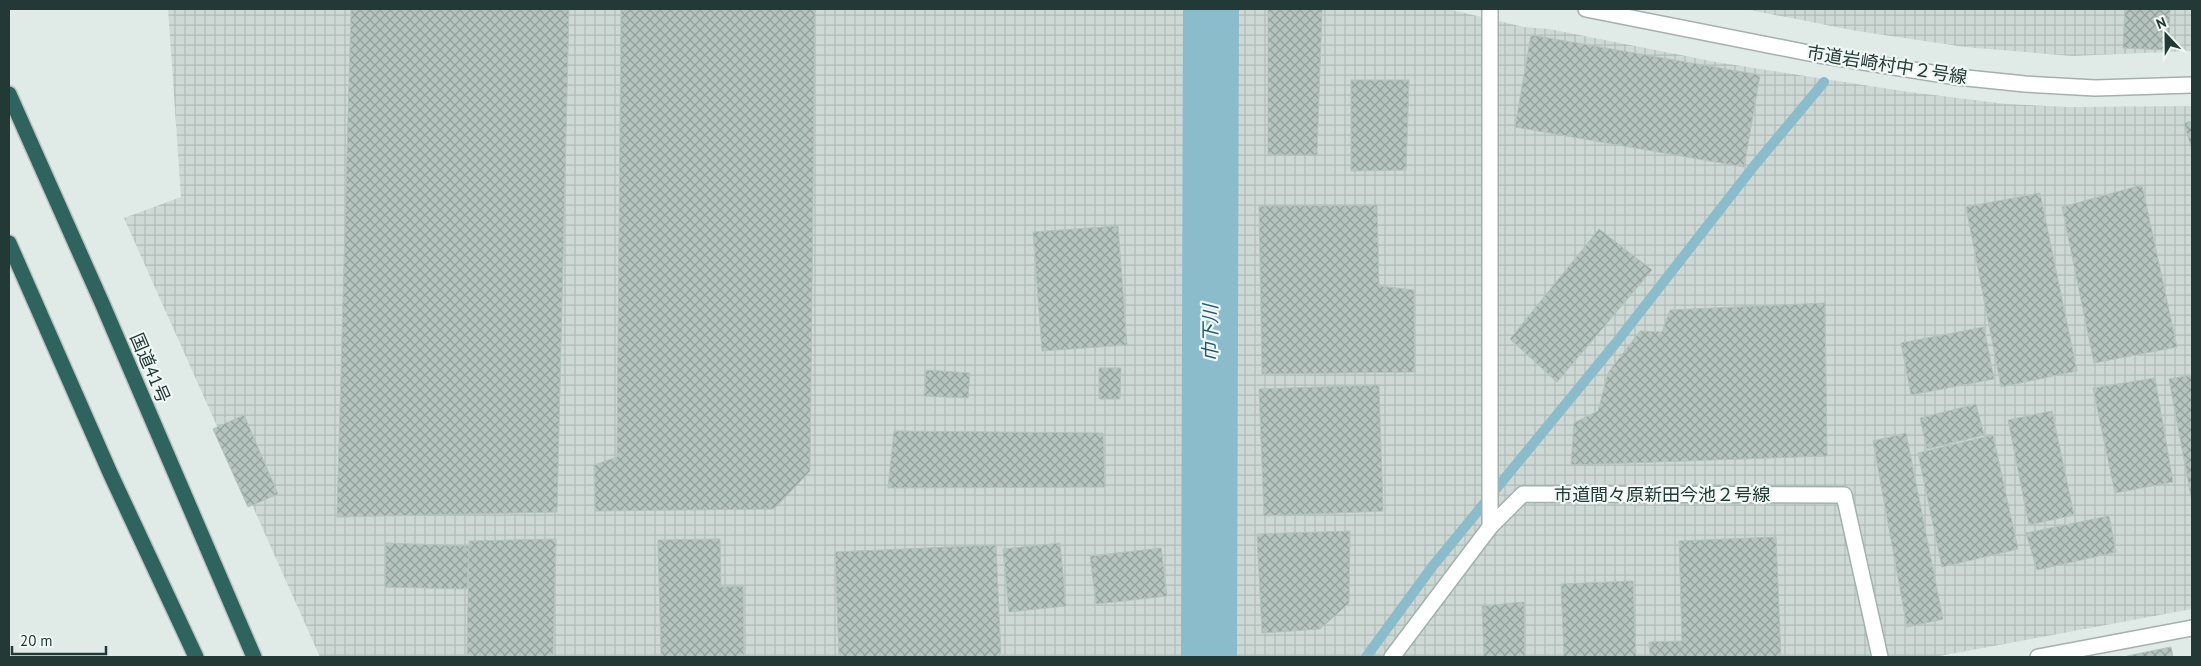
<svg xmlns="http://www.w3.org/2000/svg" width="2201" height="666" viewBox="0 0 2201 666" font-family="'PT Sans','Noto Sans JP',sans-serif">
<defs>
<pattern id="industrial-grid" width="8" height="8" patternUnits="userSpaceOnUse" patternTransform="scale(1.25)"><rect width="8" height="8" fill="#ced9d5"/><path d="M0 4h8M4 0v8" fill="none" stroke="#b1bbb7"/></pattern>
<pattern id="building-cross-hatch" width="8" height="8" patternUnits="userSpaceOnUse" patternTransform="scale(1.25)"><rect width="8" height="8" fill="#b5c4bf"/><path d="M0 0l8 8M0 8l8-8" fill="none" stroke="#93a09c"/></pattern>
</defs>
<rect width="100%" height="100%" fill="#e0eae6"/>
<g fill="url(#industrial-grid)">
<polygon points="168,9 1448,9 1524,27 1549,29 1716,62 1909,92 2007,104 2068,107 2192,106 2192,609 1934,657 320,657 124,218 181,197"/>
<polygon points="1745,9 2192,9 2192,51 2072,56 1965,47 1857,31"/>
</g>
<g fill="none" stroke-linecap="round" stroke-linejoin="round">
<polyline stroke="#8bbccc" stroke-width="10" points="1366,657 1432,567 1615,344 1754,166 1824,82"/>
<polyline stroke="#8bbccc" stroke-width="56" points="1209,657 1211,9"/>
</g>
<g fill="url(#building-cross-hatch)" stroke="#b3c3be">
<polygon points="351,9 569,9 557,512 337,517"/>
<polygon points="621,9 815,9 810,471 774,509 595,511 594,465 617,457"/>
<polygon points="1268,9 1322,9 1317,155 1268,155"/>
<polygon points="2125,9 2170,9 2169,50 2123,48"/>
<polygon points="1531,35 1760,75 1744,167 1515,127"/>
<polygon points="1351,80 1409,80 1406,170 1351,171"/>
<polygon points="2192,121 2192,150 2184,123"/>
<polygon points="2142,185 2177,347 2094,363 2062,207"/>
<polygon points="2040,193 2077,371 2001,387 1966,207"/>
<polygon points="1377,205 1379,286 1414,290 1415,372 1262,374 1259,206"/>
<polygon points="1118,226 1127,345 1042,351 1033,232"/>
<polygon points="1599,229 1652,270 1557,382 1510,339"/>
<polygon points="1825,303 1827,456 1571,465 1574,423 1598,411 1608,373 1640,331 1662,332 1670,310"/>
<polygon points="1984,327 1994,379 1911,395 1901,343"/>
<polygon points="1099,368 1121,368 1120,399 1099,399"/>
<polygon points="926,370 970,373 968,398 924,396"/>
<polygon points="2192,375 2192,502 2169,379"/>
<polygon points="2155,378 2173,482 2115,493 2093,388"/>
<polygon points="1379,385 1383,511 1264,516 1259,389"/>
<polygon points="1976,404 1984,435 1927,449 1920,418"/>
<polygon points="2052,411 2074,515 2029,525 2008,420"/>
<polygon points="244,415 278,494 248,507 213,429"/>
<polygon points="894,431 1103,433 1105,487 888,488"/>
<polygon points="1906,433 1943,619 1907,627 1873,441"/>
<polygon points="1993,435 2018,549 1942,567 1918,453"/>
<polygon points="2109,516 2116,552 2037,570 2026,533"/>
<polygon points="1350,531 1349,603 1320,629 1262,633 1257,534"/>
<polygon points="1776,537 1781,657 1650,657 1649,642 1682,641 1679,541"/>
<polygon points="556,539 553,657 467,657 469,541"/>
<polygon points="720,539 721,587 743,586 744,657 661,657 658,540"/>
<polygon points="386,543 469,546 467,589 385,587"/>
<polygon points="1060,543 1066,606 1009,612 1003,549"/>
<polygon points="996,545 1001,657 839,657 835,552"/>
<polygon points="1161,548 1167,596 1096,604 1090,556"/>
<polygon points="1633,581 1636,657 1564,657 1561,584"/>
<polygon points="1524,602 1525,657 1484,657 1482,606"/>
<polygon points="2171,647 2173,657 2127,657 2127,656"/>
</g>
<g fill="none" stroke-linecap="round" stroke-linejoin="round">
<defs>
<g id="minor">
<polyline points="1490,9 1490,527"/>
<polyline points="1586,9 1819,55 1957,77 2025,84 2095,88 2192,85"/>
<polyline points="1392,657 1490,527 1523,494 1844,495 1880,657"/>
<polyline points="2038,657 2192,628"/>
</g>
<g id="highway">
<polyline points="9,94 102,303 254,657"/>
<polyline points="9,243 111,475 196,657"/>
</g>
</defs>
<use href="#minor" stroke="#a3b1ad" stroke-width="18"/>
<use href="#highway" stroke="#bdc4c2" stroke-width="18"/>
<use href="#minor" stroke="#fff" stroke-width="15"/>
<use href="#highway" stroke="#2f635d" stroke-width="15"/>
</g>
<g text-anchor="middle" stroke-width="4.5" stroke-linejoin="round" paint-order="stroke">
<g font-size="18" fill="#223935" stroke="#f0f7f4">
<text transform="translate(1887 65) rotate(9)" y="6">市道岩崎村中２号線</text>
<text transform="translate(150 368) rotate(67)" y="6">国道41号</text>
<text x="1662" y="501">市道間々原新田今池２号線</text>
</g>
<g font-size="19" font-style="italic" fill="#205c70" stroke="#f0f7f4">
<text transform="translate(1210 333) rotate(-90)" y="7">巾下川</text>
</g>
</g>
<rect width="2201" height="666" fill="none" stroke="#223935" stroke-width="20"/>
<g transform="translate(2166 35) rotate(338)" stroke="#f0f7f4" stroke-width="4" paint-order="stroke">
<path d="M0-4L9 19L0 12L-9 19Z" fill="#223935"/>
<text y="-8" font-size="14" font-weight="bold" text-anchor="middle" fill="#223935">N</text>
</g>
<path d="M12 646v8h94v-8" fill="none" stroke="#223935" stroke-width="2.5"/>
<text x="20" y="646" font-size="15" fill="#223935" stroke="#f0f7f4" stroke-width="4" paint-order="stroke">20 m</text>
</svg>
